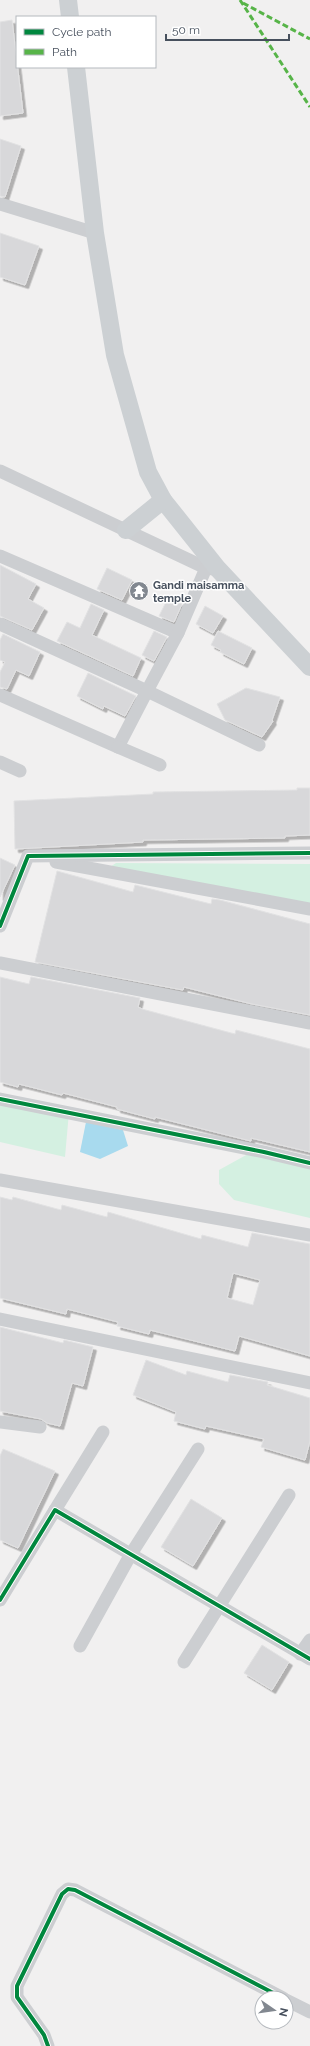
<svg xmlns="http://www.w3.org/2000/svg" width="310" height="2046" viewBox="0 0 310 2046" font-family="Raleway,sans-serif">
<defs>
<filter id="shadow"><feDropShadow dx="3.5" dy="3.5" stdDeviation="0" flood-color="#0004"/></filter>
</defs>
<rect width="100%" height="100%" fill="#f1f0f0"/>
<g fill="#d4f0e1">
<polygon points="116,863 310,864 310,910 107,869"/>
<polygon points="0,1094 69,1112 65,1157 0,1142"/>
<polygon points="248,1154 310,1169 310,1218 234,1200 219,1184 219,1170"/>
</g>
<polygon fill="#a8daee" points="86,1122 123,1130 128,1146 100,1159 80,1152"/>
<g fill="#d8d8da" stroke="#e2e2e3" fill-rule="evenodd" filter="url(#shadow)">
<polygon points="12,20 23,113 0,116 0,22"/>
<polygon points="0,139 21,146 5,197 0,196"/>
<polygon points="0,233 39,246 25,285 0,277"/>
<polygon points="0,565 36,584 28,599 44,608 32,630 0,616"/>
<polygon points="107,568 132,580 122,600 97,589"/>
<polygon points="168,598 182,604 174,622 159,616"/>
<polygon points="91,604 104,610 92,635 141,658 133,676 57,641 67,622 80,628"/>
<polygon points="205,606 223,616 213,633 196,624"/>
<polygon points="154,631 167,637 154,661 142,655"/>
<polygon points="218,631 252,648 244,664 220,652 221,650 211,645"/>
<polygon points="3,634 40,652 29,676 16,670 7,689 0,687 0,672 5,662 0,660 0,640"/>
<polygon points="88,673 136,696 125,716 104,706 103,709 77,696"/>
<polygon points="246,688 280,697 272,720 273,721 262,737 225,720 217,704"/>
<polygon points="297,788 310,788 310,835 285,836 285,838 143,840 143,842 15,849 14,801 153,794 153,792 297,790"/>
<polygon points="0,858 15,865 0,897"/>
<polygon points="57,871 133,892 135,885 211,904 212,899 220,900 310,924 310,1015 252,1004 184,987 183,990 35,962"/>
<polygon points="0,977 29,984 31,977 140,998 138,1007 142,1009 235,1034 236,1030 310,1049 310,1152 251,1138 251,1141 155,1117 155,1119 117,1109 117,1107 63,1093 62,1095 19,1084 18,1087 0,1082"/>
<path d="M 0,1197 L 12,1200 L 13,1197 L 61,1210 L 62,1205 L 107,1217 L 108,1212 L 201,1239 L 202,1235 L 248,1247 L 252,1233 L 310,1244 L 310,1356 L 239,1336 L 235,1351 L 150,1330 L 149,1334 L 117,1326 L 118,1322 L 67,1309 L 66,1314 L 0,1298 ZM 233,1273 L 260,1280 L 253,1305 L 227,1298 Z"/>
<polygon points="0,1327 63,1343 64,1340 93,1347 83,1386 72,1383 60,1426 47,1423 41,1419 0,1411"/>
<polygon points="146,1360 186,1375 187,1371 228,1382 230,1375 268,1382 267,1385 310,1398 310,1441 305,1460 261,1447 264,1439 206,1426 205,1429 174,1421 176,1412 133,1395"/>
<polygon points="3,1449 55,1471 18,1548 0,1540 0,1456"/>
<polygon points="191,1499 222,1518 193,1566 161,1547"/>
<polygon points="262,1645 289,1662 272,1690 244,1673"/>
</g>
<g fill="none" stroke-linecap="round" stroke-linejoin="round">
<g stroke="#ccced1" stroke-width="13">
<polyline points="0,204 95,233"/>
<polyline points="0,471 206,568 214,569"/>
<polyline points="0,556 178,633"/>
<polyline points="0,624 147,691 178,633 206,568"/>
<polyline points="0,695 118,747 147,691 259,745"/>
<polyline points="118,747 160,765"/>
<polyline points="0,762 20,771"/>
<polyline points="56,862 310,909"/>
<polyline points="0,926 28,856 310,853"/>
<polyline points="0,963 310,1023"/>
<polyline points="0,1099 264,1152 310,1163"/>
<polyline points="0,1180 310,1235"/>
<polyline points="0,1319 310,1383"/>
<polyline points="0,1422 40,1427"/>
<polyline points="55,1510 103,1432"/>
<polyline points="0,1600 55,1510 310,1659"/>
<polyline points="80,1646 131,1554 198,1449"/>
<polyline points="300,1654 310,1640"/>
<polyline points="184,1662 289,1495"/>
<polyline points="286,2000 310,2012"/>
<polyline points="48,2046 44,2035 17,1997 17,1986 62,1894 68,1889 75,1890 283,1998"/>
</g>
<g stroke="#ccd0d3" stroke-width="18">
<polyline points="68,0 70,17"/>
<polyline points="76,67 95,233 115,355 148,472 163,500 218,569 310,667"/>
<polyline points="126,530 163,500"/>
</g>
<g stroke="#57b448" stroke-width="3" stroke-dasharray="6 3" stroke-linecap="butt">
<polyline points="240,0 310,107"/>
<polyline points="243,3 310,39"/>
</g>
<defs>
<g id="cycleway">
<polyline points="0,926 28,856 310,853"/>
<polyline points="0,1099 264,1152 310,1163"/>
<polyline points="0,1600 55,1510 310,1659"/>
<polyline points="48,2046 44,2035 17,1997 17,1986 62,1894 68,1889 75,1890 283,1998"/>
</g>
</defs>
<use href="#cycleway" stroke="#fff" stroke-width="6"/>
<use href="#cycleway" stroke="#00873e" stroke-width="4"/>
</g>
<defs>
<symbol id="temple-disc" viewBox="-11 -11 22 22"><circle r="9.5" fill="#828890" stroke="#fff"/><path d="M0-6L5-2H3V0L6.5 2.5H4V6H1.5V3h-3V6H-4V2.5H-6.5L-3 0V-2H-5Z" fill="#fff"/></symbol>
</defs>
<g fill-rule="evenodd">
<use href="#temple-disc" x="128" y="580" width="22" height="22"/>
</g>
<g text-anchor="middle" stroke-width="3" stroke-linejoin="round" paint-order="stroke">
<g font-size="11" font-weight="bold" fill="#47505d" stroke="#fff" text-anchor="start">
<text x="153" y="589">Gandi maisamma<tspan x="153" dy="13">temple</tspan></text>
</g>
</g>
<rect x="16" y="16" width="140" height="52" fill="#ffffff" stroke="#b5b9be"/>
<rect x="24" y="29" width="20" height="6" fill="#00873e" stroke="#b5b9be"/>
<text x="52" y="36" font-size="12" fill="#47505d">Cycle path</text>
<rect x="24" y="49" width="20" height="6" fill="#57b448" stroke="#b5b9be"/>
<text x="52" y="56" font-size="12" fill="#47505d">Path</text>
<g transform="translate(274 2010) rotate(103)"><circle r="19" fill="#ffffff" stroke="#b5b9be"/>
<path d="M0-3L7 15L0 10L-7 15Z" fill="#828890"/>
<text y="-6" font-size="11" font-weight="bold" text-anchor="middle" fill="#47505d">N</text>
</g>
<path d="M166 34v6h123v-6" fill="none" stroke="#47505d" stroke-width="2"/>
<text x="172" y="34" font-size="12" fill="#47505d" stroke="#ffffff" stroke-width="3" paint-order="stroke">50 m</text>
</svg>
